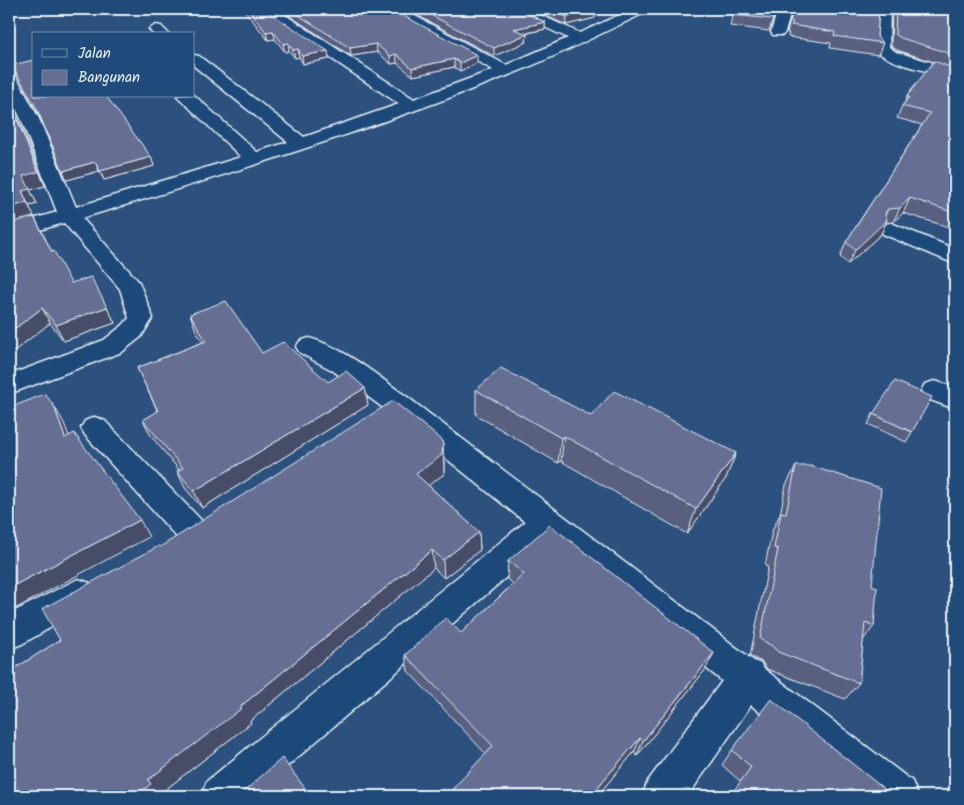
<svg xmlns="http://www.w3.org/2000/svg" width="964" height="805" viewBox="0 0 964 805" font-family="Kalam,sans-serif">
<rect width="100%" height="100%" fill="#2d517f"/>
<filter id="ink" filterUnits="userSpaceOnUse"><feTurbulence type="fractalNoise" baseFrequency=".02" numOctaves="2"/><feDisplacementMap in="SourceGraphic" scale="10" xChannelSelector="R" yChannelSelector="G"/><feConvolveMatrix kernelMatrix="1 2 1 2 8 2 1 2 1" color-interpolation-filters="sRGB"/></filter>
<g filter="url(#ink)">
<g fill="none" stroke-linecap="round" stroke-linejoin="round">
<defs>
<g id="minor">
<path d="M 261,9 L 276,9 L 414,99 L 493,70 L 388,12 L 387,9 L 402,9 L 506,65 L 568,38 L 512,12 L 511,9 L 527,9 L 580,33 L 632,9 L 649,9 L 647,12 C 601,33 556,57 509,75 C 369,130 226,175 82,218 L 139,282 L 153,318 L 141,337 L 122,352 L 9,394 L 9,375 L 104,340 L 123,325 L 129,318 L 120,289 L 64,223 L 9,239 L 9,226 L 57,212 L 21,119 L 9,93 L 9,73 L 15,75 L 17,78 L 39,119 L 76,207 L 241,157 L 177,96 L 194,95 L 257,152 L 288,142 L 194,66 L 194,55 L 199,56 L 304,137 L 399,104 L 262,12 Z"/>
<polygon points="778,9 792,9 785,32 783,35 773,35 771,32"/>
<path d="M 877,9 L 890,9 L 889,47 L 896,52 L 955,69 L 955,82 L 949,80 L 945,76 C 928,71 885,63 875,49 Z"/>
<polygon points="156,25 161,26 169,34 153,34 149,29"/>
<polygon points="891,223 955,249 955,264 883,234 880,229 883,224"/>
<path d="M 309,338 C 345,348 376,375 406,396 L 754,661 L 761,664 L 763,668 L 912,781 L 918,796 L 864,796 L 751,705 L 688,796 L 642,796 L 648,781 L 722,681 L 548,541 L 253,796 L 201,796 L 207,781 L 525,522 L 386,410 L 332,370 L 300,353 L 296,347 L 300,341 Z"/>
<polygon points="935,381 955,388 955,409 925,398 921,391 925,384"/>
<polygon points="95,417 105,421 203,522 208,532 203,542 192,546 181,542 85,435 81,428 85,421"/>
<polygon points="78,579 90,583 95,594 90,605 22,644 9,649 9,614"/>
</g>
</defs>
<use href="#minor" stroke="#e8f1f8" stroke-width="3"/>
<use href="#minor" fill="#1f4a7a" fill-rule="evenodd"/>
</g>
<g fill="#585f7f" stroke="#e8f1f8">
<polygon points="245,9 264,9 329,59 303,64 299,57 295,58 289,51 285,52 275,39 268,40 245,11"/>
<polygon points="279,9 391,9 477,63 460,71 454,67 413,76 397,63 391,64 377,52 351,56"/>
<polygon points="405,9 517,9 545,22 545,29 525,34 527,34 526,42 494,56"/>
<polygon points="531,9 597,9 595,18 566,25"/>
<polygon points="734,9 776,9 769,31 730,26"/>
<polygon points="793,9 879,9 877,37 883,43 878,55 830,48 831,43 788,37 789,33 787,33"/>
<polygon points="892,9 955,9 955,229 903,213 893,222 886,223 881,234 848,264 840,257 846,242 922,125 897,118 902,106 905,102 907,96 934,62 897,50 891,46"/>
<polygon points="12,65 151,157 154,166 104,180 99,171 67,180 40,117 15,73"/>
<polygon points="9,97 45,186 30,190 37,204 29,206 52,252 71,283 107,307 115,323 64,341 50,323 9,355"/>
<polygon points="190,314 262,353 328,382 368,405 202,508 185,488 177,471 179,470 151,436 143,420 158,412 137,368 203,342 196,331"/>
<polygon points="476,390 591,416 736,453 726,478 687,534 561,461 558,463 476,415"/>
<polygon points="873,414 912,432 906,442 868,424"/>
<polygon points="444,460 444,474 428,485 479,532 480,550 444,578 434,568 250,721 251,723 161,793 9,796 9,668 11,671 60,640 160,547"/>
<polygon points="796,466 872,585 874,626 863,640 859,683 845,699 767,669 762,662 750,656 768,567 765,566 772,531 780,514 786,485"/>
<polygon points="508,561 705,670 637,756 634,752 597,796 446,796 486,754 408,671 405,655 461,633 513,584 507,579"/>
<polygon points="732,750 893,796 740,781 722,765"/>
</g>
<g fill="#474d68" stroke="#e8f1f8">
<polygon points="588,9 597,9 595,18 566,25 567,17"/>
<polygon points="545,22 545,29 513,36 514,29"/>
<polygon points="273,31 275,39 268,40 266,32"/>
<polygon points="527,34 526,42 494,56 494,48"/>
<polygon points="288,43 289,51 285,52 283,44"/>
<polygon points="376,44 377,52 351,56 350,48"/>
<polygon points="298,49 299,57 295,58 293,50"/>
<polygon points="328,51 329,59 303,64 302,56"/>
<polygon points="396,54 397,63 391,64 390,56"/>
<polygon points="477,55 477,63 460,71 460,63"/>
<polygon points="454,59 454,67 413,76 412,68"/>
<polygon points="9,97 45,186 30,190 37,204 29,206 22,191 23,176"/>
<polygon points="151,157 154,166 104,180 100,171"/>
<polygon points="95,162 99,171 67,180 63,171"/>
<polygon points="910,198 903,213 893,222 900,208"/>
<polygon points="27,202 34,217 9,224 9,208"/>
<polygon points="888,209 881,223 887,220 881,234 848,264 855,250 885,214"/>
<polygon points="107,307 115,323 64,341 56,325"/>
<polygon points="42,308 50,323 9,355 9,333"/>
<polygon points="365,388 368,405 202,508 194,491"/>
<polygon points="54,406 64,423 76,455 65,438"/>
<polygon points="564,436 561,461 558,463 561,438"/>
<polygon points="443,441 444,474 418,493 416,474"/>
<polygon points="736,453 726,478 687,534 696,509"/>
<polygon points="140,520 149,537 9,612 9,588"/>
<polygon points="479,532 480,550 444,578 443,560"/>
<polygon points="432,550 434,568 250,721 251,723 161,793 163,796 135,796 148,780 241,706"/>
<polygon points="714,653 705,670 637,756 643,741"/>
<polygon points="640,738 634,752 597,796 590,796"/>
</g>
<g fill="#666e94" stroke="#e8f1f8">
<polygon points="248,9 264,9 328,51 302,56 298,49 293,50 288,43 283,44 273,31 266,32"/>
<polygon points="289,9 391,9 477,55 460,63 454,59 412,68 396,54 390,56 376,44 350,48"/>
<polygon points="419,9 517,9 545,22 514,29 527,34 494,48"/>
<polygon points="548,9 592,9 596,11 567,17"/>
<polygon points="734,9 776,9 772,19 732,15"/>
<polygon points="794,9 879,9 877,37 883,43 834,36 835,32 791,25 793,22 790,21"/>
<polygon points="896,9 955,9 955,55 901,38 895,34"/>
<polygon points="34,60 34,96 106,96 151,157 100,171 95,162 63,171 37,109 12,65"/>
<polygon points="934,61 955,69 955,213 910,198 900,208 888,209 885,214 887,220 855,250 846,242 930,113 902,106 909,97 907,96"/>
<polygon points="9,99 38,172 23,176 30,189 22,191 27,202 9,208"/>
<polygon points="34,217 52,252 54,251 71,283 91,277 107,307 56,325 42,308 9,333 9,223"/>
<polygon points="226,301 262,353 283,342 328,382 346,371 365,388 194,491 177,471 183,468 143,420 158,411 137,368 206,341 190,314"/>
<polygon points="501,368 591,416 614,391 736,453 696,509 564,436 561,438 476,390"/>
<polygon points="895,381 932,397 912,432 873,414"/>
<polygon points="45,394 54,406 65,438 74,433 140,520 9,588 9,408"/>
<polygon points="393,401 443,441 442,455 416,474 479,532 443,560 432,550 241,706 242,708 148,780 151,784 135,796 9,796 9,672 60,640 42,609 159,546 160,547"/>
<polygon points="796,466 810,466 881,488 872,585 877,587 874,626 865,623 859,683 778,652 772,646 760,639 778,549 774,548 781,512 786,513"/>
<polygon points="550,525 714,653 643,741 640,738 590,796 446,796 493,746 405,655 446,618 461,633 524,574 508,561"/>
<polygon points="771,699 893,796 730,796 751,767 732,750"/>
<polygon points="282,758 311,796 239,796"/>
</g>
</g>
<rect width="964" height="805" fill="none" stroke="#1f4a7a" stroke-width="30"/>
<rect x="15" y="15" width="934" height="775" fill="none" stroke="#e8f1f8" stroke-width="2" filter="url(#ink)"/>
<rect x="32" y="32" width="162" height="65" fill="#1f4a7a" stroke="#6f8dac"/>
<rect x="42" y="49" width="25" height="8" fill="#1f4a7a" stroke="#6f8dac"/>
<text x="78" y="58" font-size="15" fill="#e8f1f8">Jalan</text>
<rect x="42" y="70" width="25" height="15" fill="#666e94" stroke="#6f8dac"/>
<text x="78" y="82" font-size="15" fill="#e8f1f8">Bangunan</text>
</svg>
